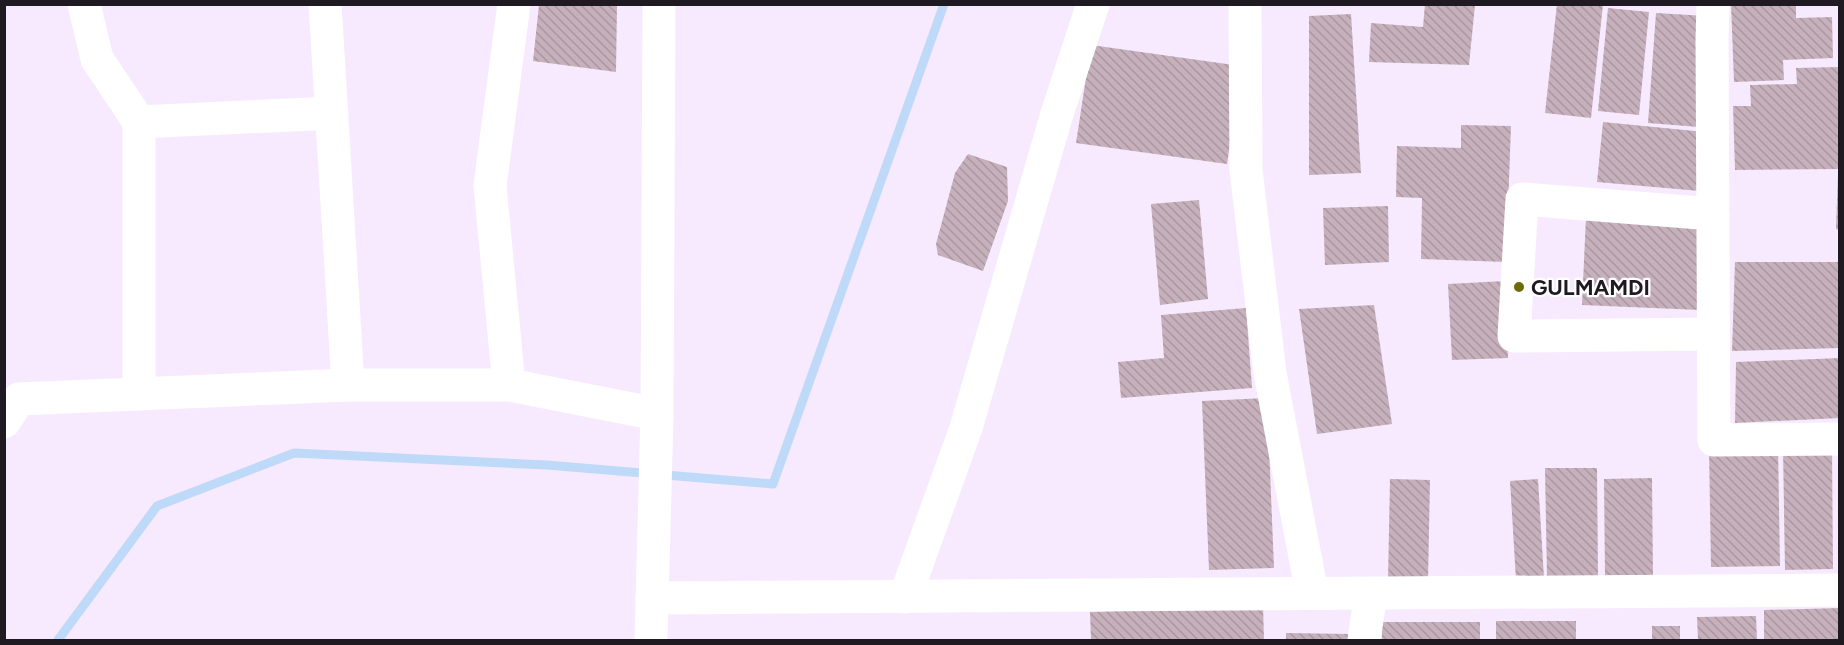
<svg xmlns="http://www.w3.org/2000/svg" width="1844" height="645" viewBox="0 0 1844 645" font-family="Figtree,sans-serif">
<defs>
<pattern id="building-back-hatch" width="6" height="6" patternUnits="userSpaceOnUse" patternTransform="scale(1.5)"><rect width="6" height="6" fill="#c6b0bb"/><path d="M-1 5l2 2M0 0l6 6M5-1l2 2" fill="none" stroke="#aa97a0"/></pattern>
</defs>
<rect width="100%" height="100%" fill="#f7eafe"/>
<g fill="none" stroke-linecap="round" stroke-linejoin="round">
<polyline stroke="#bfdaf8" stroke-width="9" points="58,640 157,506 294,453 547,465 773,484 944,4"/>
</g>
<g fill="url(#building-back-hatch)">
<polygon points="1425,4 1475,5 1469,65 1369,62 1371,23 1423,27"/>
<polygon points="1557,4 1603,4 1591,118 1545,113"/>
<polygon points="1731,4 1796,4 1796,18 1832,17 1833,58 1783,60 1784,80 1734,82"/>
<polygon points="539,5 617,5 616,72 533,61"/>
<polygon points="1608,8 1649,12 1639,115 1598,111"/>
<polygon points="1656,13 1706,16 1699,127 1648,123"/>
<polygon points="1351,14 1361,173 1309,175 1309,16"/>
<polygon points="1091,45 1241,66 1227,164 1076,143"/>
<polygon points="1840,67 1840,169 1735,170 1733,106 1751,106 1750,85 1797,84 1796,68"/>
<polygon points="1603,122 1705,132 1700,191 1597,182"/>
<polygon points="1461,125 1511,126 1506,262 1421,259 1422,198 1396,197 1397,146 1461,148"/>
<polygon points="968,154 1007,167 1008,201 983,271 938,255 936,244 955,173"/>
<polygon points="1838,173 1840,173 1840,230 1836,229"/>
<polygon points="1199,200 1208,299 1160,305 1151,204"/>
<polygon points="1388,206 1389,262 1325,265 1323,208"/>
<polygon points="1586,217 1703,221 1700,310 1582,305"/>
<polygon points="1735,262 1840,262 1840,348 1732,351"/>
<polygon points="1505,281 1508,358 1452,360 1448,284"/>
<polygon points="1374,305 1392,424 1317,434 1299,309"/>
<polygon points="1246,308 1252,388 1121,398 1118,362 1164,358 1161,315"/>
<polygon points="1840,358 1840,418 1735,423 1736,362"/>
<polygon points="1267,398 1274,568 1209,570 1202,401"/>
<polygon points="1778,447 1780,566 1711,567 1709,448"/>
<polygon points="1783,448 1832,448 1833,569 1785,570"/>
<polygon points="1545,468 1597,468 1598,577 1547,577"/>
<polygon points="1652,478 1653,577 1605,577 1604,479"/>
<polygon points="1390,479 1430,480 1428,581 1388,580"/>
<polygon points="1538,479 1544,578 1516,580 1510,481"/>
<polygon points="1263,606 1264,640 1091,640 1090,612"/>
<polygon points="1840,608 1840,640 1764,640 1764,610"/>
<polygon points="1756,616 1757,640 1698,640 1697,617"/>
<rect x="1496" y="621" width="80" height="19"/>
<rect x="1382" y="622" width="98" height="18"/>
<rect x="1652" y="626" width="28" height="14"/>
<polygon points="1286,633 1350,634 1350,640 1286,640"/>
</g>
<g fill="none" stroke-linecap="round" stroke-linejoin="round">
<g stroke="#fff" stroke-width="33">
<polyline points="84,4 97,59 139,122 139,394"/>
<polyline points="325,4 348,385"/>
<polyline points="1245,4 1246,170 1270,373 1312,593"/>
<polyline points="1713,4 1712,40 1714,440 1840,439"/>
<polyline points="139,122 332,113"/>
<polyline points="1713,214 1522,199 1514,336 1713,334"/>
<polyline points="509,385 490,186 514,4"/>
<polyline points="4,422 19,399 348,385 509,385 657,414"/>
<polyline points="905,597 966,428 1056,117 1093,4"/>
<polyline points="652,598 1840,590"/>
<polyline points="1364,640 1371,593"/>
</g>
<polyline stroke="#fff" stroke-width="33" points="651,640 657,414 659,4"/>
</g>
<circle fill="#6c6b08" stroke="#fff" stroke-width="2" cx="1519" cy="287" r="6"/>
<g text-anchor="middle" stroke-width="4.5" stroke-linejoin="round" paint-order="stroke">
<g font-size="22" font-weight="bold" fill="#1f1a21" stroke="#fff" text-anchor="start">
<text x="1531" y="295">GULMAMDI</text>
</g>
</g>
<rect width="1844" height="645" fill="none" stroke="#1f1a21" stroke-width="12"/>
</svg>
